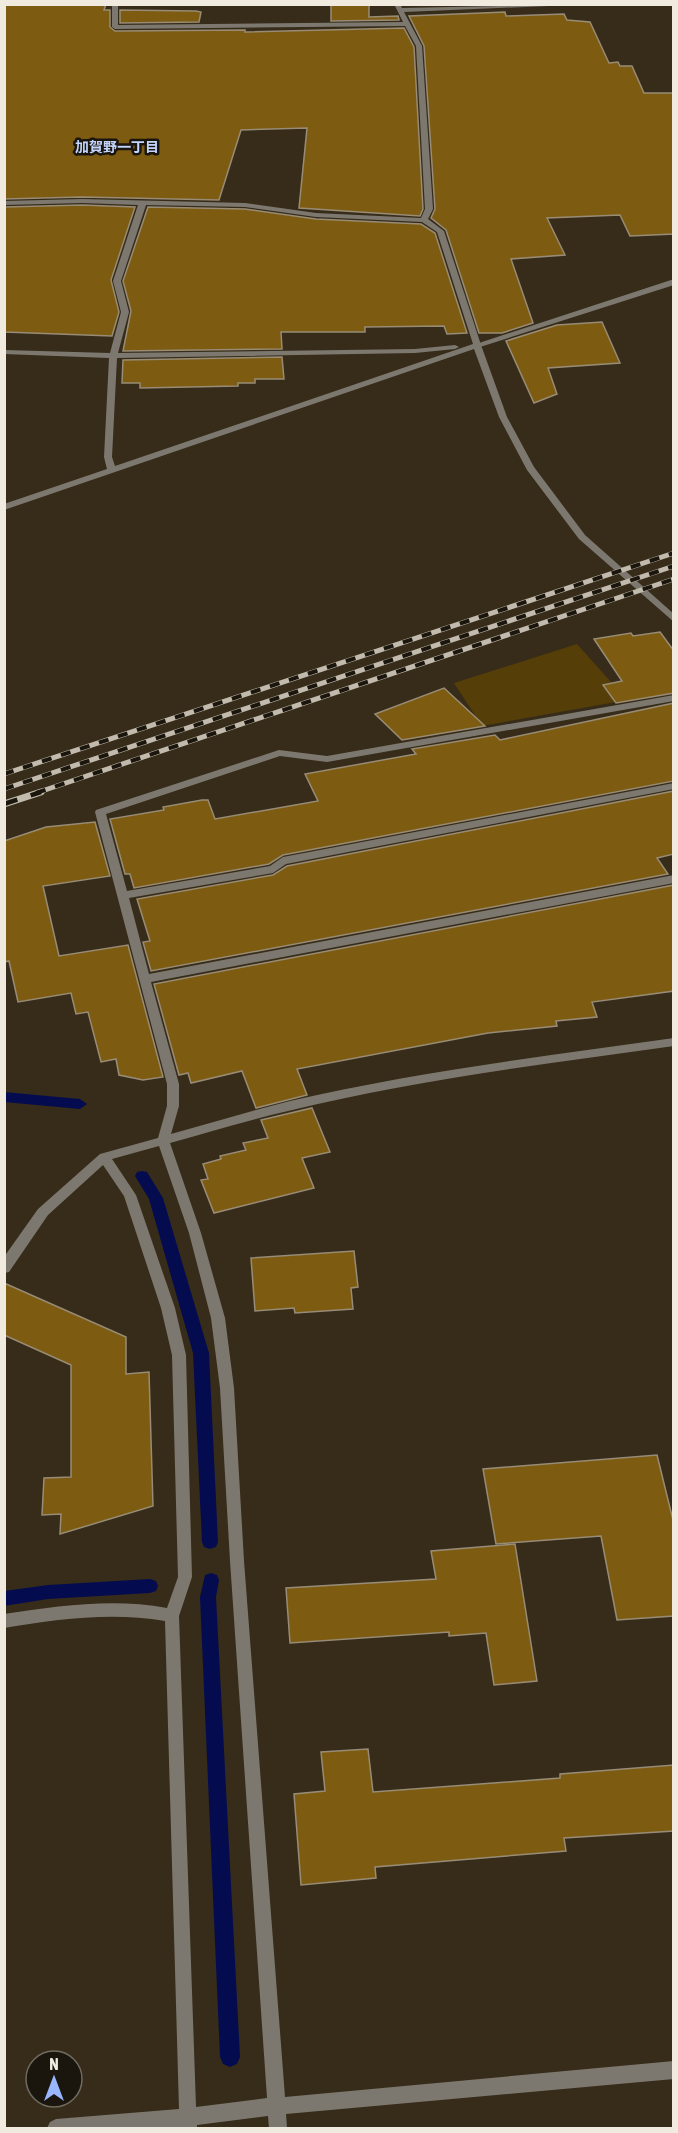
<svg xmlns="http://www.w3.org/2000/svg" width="678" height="2133" viewBox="0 0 678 2133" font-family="'Asap Condensed','Noto Sans JP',sans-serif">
<rect width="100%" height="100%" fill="#362c19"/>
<polygon fill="#563e09" points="577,644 627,700 482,726 454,683"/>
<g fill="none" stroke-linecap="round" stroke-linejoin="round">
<g fill="#040c4f" fill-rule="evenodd">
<polygon points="4,1092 80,1099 87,1104 80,1109 4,1102"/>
<polygon points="142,1171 147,1172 163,1198 209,1353 218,1542 216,1547 210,1549 204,1547 202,1542 193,1353 149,1199 135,1176 137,1172"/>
<polygon points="211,1573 217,1575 219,1580 216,1597 240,2057 237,2064 230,2067 223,2064 220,2057 200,1597 205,1575"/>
<polygon points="150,1579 156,1581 158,1586 156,1591 150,1593 48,1599 4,1606 4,1591 48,1585"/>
</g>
</g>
<g fill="#7d5c12" stroke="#988c76" stroke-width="1.5">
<polygon points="4,4 106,4 104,10 110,10 110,27 115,31 245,30 245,32 404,28 414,47 423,209 420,216 299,208 307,128 241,130 219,200 82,197 4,199"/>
<polygon points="331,4 369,4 369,17 398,16 399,20 331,21"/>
<polygon points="120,10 196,11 201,12 199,22 120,23"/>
<polygon points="505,12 506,16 564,14 567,20 590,22 609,63 618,62 620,66 632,66 644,93 674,93 674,234 630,236 620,215 547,218 565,255 511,259 533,323 502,333 479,333 446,230 431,218 435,209 424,46 409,16"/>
<polygon points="82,205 135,207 111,280 119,312 112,336 4,332 4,207"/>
<polygon points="148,207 245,209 316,219 421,224 435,233 467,333 447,334 444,326 365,327 365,332 281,332 282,349 123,351 131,311 123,281"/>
<polygon points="602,322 620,363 548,368 557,394 534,403 506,341 557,325"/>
<polygon points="282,357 284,379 255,379 255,383 238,383 238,386 140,388 140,383 122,383 123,360"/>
<polygon points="660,632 674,651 674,693 616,703 603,685 622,681 594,639 631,633 633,636"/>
<polygon points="444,688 485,726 402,740 375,714"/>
<polygon points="674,703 674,781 283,855 269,864 134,888 130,874 125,874 110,819 164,810 163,807 202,800 208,800 215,819 318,801 305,774 416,754 412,749 495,735 500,740"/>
<polygon points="674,791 674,854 657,858 668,874 151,971 143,942 150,941 137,899 273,875 287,866"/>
<polygon points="95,822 110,876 43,886 59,956 128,945 163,1077 143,1080 119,1075 116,1059 101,1062 88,1012 76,1014 71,993 18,1002 9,961 4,962 4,841 46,827"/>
<polygon points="674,885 674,991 592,1002 597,1017 556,1021 557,1026 488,1033 297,1069 307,1095 256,1108 242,1071 191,1083 188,1073 179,1075 154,984"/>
<polygon points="312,1108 330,1152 302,1158 314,1188 214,1213 201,1180 208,1179 203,1164 221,1159 220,1156 246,1150 243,1143 268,1138 261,1120"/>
<polygon points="354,1251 358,1287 351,1288 353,1309 295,1313 294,1308 255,1311 251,1258"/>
<polygon points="4,1283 126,1337 126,1374 149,1372 153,1506 60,1534 61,1514 42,1515 44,1478 71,1477 71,1365 4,1335"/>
<polygon points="657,1455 674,1524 674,1616 617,1620 601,1536 496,1544 483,1469"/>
<polygon points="515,1544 537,1681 494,1685 486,1633 449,1636 449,1632 290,1643 286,1588 436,1579 431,1551"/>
<polygon points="368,1749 373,1792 560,1778 560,1774 674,1765 674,1831 564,1838 566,1851 375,1867 376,1878 301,1885 294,1794 325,1791 321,1752"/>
</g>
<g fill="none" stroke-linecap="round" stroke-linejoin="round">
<g fill="#7d786f" fill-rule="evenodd">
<path d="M 112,4 L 118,4 L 118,25 L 403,22 L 394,4 L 400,4 L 402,8 L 595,4 L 404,12 L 422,46 L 433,209 L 428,219 L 444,231 L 481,345 L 507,417 L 534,467 L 585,535 L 674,614 L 674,622 L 579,539 L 527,470 L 499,417 L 474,349 L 4,510 L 4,504 L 107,469 L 104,457 L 109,358 L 4,354 L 4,350 L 110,353 L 121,312 L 113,281 L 138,205 L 82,203 L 4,205 L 4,201 L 82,199 L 245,203 L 316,213 L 421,218 L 425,209 L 416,46 L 405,26 L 115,29 L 112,27 ZM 146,205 L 245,207 L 316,217 L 422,222 L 437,232 L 473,344 L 115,466 L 112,457 L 117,358 L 415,353 L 455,349 L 459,347 L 455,345 L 415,349 L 118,353 L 129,312 L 121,281 Z"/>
<path d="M 674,695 L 674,701 L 327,762 L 280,756 L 106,814 L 127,891 L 270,866 L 283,857 L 674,783 L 674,789 L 286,864 L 273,873 L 129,898 L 149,974 L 674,875 L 674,883 L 151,982 L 179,1084 L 179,1106 L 171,1134 C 211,1123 250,1111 290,1101 C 416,1072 545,1056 674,1038 L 674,1046 C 545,1064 415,1080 288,1111 C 249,1120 210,1132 170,1143 L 201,1233 L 225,1318 L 234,1388 L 244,1561 L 285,2097 L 674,2061 L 674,2079 L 286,2114 L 287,2128 L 269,2128 L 268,2116 L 197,2125 L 197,2128 L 179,2128 L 179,2127 L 156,2128 L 47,2128 L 50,2122 L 56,2119 L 179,2109 L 165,1621 C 111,1612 58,1619 4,1628 L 4,1614 C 59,1606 112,1598 167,1608 L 178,1577 L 172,1355 L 161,1308 L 124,1196 L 103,1165 L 48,1215 L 9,1272 L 4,1273 L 4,1257 L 38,1209 L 100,1154 L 158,1138 L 167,1106 L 167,1084 L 95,812 L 96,810 L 279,750 L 327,756 ZM 159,1146 L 189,1233 L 211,1318 L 220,1388 L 230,1561 L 267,2098 L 196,2107 L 179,1616 L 192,1577 L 186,1355 L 175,1308 L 136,1195 L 112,1159 Z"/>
</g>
<polygon fill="#7d786f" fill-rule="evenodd" points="671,280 674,280 674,285 480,347 473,345"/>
<defs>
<g id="rail-far1">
<polyline points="4,774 674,553"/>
<polyline points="4,789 674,566"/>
<polyline points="36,793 674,579"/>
</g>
<polyline id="rail" points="4,804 41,792"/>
</defs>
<use href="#rail-far1" stroke="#c2bbad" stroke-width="5"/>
<use href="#rail" stroke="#c2bbad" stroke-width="7"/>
<use href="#rail-far1" stroke="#1a150d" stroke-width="4" stroke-dasharray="10" stroke-linecap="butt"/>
<use href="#rail" stroke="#1a150d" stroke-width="4.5" stroke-dasharray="14" stroke-linecap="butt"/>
</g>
<g text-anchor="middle" stroke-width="5" stroke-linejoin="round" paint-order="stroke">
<g font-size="14" font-weight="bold" fill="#c3d5fe" stroke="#1a150d">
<text x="117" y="152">加賀野一丁目</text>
</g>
</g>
<rect width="678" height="2133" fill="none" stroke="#f1ebdf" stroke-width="12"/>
<g transform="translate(54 2079)"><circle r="28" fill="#1a150d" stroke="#706b61" stroke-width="1.5"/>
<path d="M0-4.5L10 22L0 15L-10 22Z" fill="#97b6fd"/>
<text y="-9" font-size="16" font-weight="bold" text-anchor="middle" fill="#f1ebdf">N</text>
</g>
</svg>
